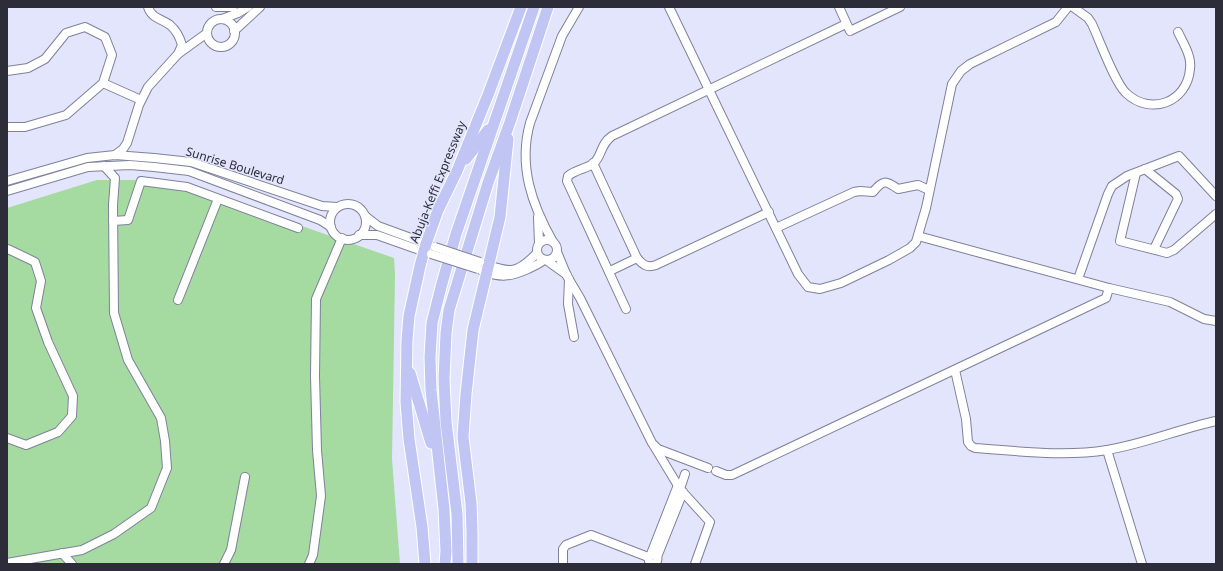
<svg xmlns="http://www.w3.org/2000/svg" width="1223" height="571" viewBox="0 0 1223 571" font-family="'Noto Sans',sans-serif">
<rect width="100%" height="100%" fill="#e2e5fc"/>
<polygon fill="#a5daa1" points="97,180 169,180 394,258 395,274 392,459 400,564 7,564 7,208"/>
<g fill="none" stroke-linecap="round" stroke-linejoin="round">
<defs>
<g id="minor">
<path d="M 148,7 C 151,18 162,19 170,25 C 176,30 180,38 182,45 L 178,54"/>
<polyline points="216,7 233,7"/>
<polyline points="669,7 798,274 808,287 820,289 841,283 889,260 910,248 916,242 926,208 952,84 961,71 970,64 1056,22 1068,7"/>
<polyline points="839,7 850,31 900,7"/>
<path d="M 1073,7 L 1088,18 L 1092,24 C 1099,39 1115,83 1126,93 C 1150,116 1187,103 1190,69 C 1192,56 1183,43 1178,32"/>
<polyline points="222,19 238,13 248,7"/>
<circle cx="221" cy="33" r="14"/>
<polyline points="234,31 260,7"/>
<polyline points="7,71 28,68 45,59 66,33 85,27 105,37 112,55 103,83 66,115 25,127 7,127"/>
<polyline points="103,83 141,100"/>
<polyline points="115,155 123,149 127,143 139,105 148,87 178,54 207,33"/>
<path d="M 593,163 L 637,258 C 643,265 647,268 656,265 L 769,212"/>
<polyline points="1145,169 1176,194 1178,199 1154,249"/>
<polyline points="1136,173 1120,241 1167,253 1174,250 1216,214"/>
<polyline points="7,181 87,158 115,155 154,158 191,162 322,206 337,207"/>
<polyline points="7,191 88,167 130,165 154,167 189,171 320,220 331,227"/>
<circle cx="348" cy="222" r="18"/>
<polyline points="365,216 378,226 430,245"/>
<polyline points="538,217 539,243"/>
<polyline points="113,221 128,220 141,181 187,187 298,228"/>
<path d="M 776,228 L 854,192 L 860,191 L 873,192 C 883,180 885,180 898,189 L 918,185 L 929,190"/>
<polyline points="359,235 377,235 428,253"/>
<polyline points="918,236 1109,288 1170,302 1204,319 1216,321"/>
<circle cx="547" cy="250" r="10"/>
<path d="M 553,242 C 532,205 518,166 530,123 L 562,36 L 579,7"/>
<polyline points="7,250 8,249 35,262 41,281 36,308 48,342 73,396 72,416 58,432 26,445 7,438"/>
<polyline points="557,252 567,276 580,298 652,443 658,449 708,468"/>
<polyline points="546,260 567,275"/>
<path d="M 485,264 C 510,273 517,274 537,253"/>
<path d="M 482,271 C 501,278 510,277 528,269 C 534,266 539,264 544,260"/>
<polyline points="610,271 637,258"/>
<polyline points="569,279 568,304 574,337"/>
<polyline points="1078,279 1108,194 1112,186 1127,176 1179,156 1216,196"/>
<polyline points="178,300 218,199"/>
<path d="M 626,309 L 567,181 L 568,176 C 575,170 585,169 593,164 C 602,157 600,144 612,136 L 846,24"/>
<path d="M 955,370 L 966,419 L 968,442 L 971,446 L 975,448 C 1018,451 1064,457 1107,450 C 1144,444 1179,429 1216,421"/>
<polyline points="654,446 680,489 710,522 695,564"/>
<polyline points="1107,450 1142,564"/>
<polyline points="716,471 726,475 732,475 1106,298 1109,288"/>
<polyline points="680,489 685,474"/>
<polyline points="62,553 72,564"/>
<polyline points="651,554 678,485"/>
<circle cx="653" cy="559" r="4.5"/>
<polyline points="657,557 683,492"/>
<polyline points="7,563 82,550 114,534 151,508 167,468 165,441 161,418 128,360 114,313 113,205 115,178 104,166"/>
<polyline points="224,564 231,550 245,477"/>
<polyline points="309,564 313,555 321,496 317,450 315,376 316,299 342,238"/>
<polyline points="563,564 563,549 566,545 591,535 648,557"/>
</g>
<g id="highway">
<polyline points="466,159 488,130"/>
<polyline points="410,373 431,443"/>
<polyline points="425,564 422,527 409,439 406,402 407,340 409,316 420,266 426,244 438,210 457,171 488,95 521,7"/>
<polyline points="445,564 446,551 444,509 431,390 430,357 432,323 441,287 456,234 534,7"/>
<polyline points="458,564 457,514 446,422 444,379 446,333 449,310 488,183 510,122 548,7"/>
<polyline points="472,564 472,532 471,503 463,437 466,394 473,330 500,217 508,139"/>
</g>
</defs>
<use href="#minor" stroke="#7f819b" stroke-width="10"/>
<use href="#highway" stroke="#fff" stroke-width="13"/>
<use href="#minor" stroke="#fff" stroke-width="8"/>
<use href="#highway" stroke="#c1c5f4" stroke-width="11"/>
<defs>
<g id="minor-bridge">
<polyline points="435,247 480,262"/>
<polyline points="431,254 478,269"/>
</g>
</defs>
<use href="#minor-bridge" stroke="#7f819b" stroke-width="10" stroke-linecap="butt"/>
<use href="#minor-bridge" stroke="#fff" stroke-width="8"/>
</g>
<g text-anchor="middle" stroke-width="3" stroke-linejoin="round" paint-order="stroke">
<g font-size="12" fill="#2c2d38" stroke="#e2e5fc">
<text transform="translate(235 166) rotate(17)" y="4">Sunrise Boulevard</text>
<text transform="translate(438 182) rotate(-68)" y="4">Abuja-Keffi Expressway</text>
</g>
</g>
<rect width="1223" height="571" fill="none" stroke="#2c2d38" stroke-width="16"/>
</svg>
